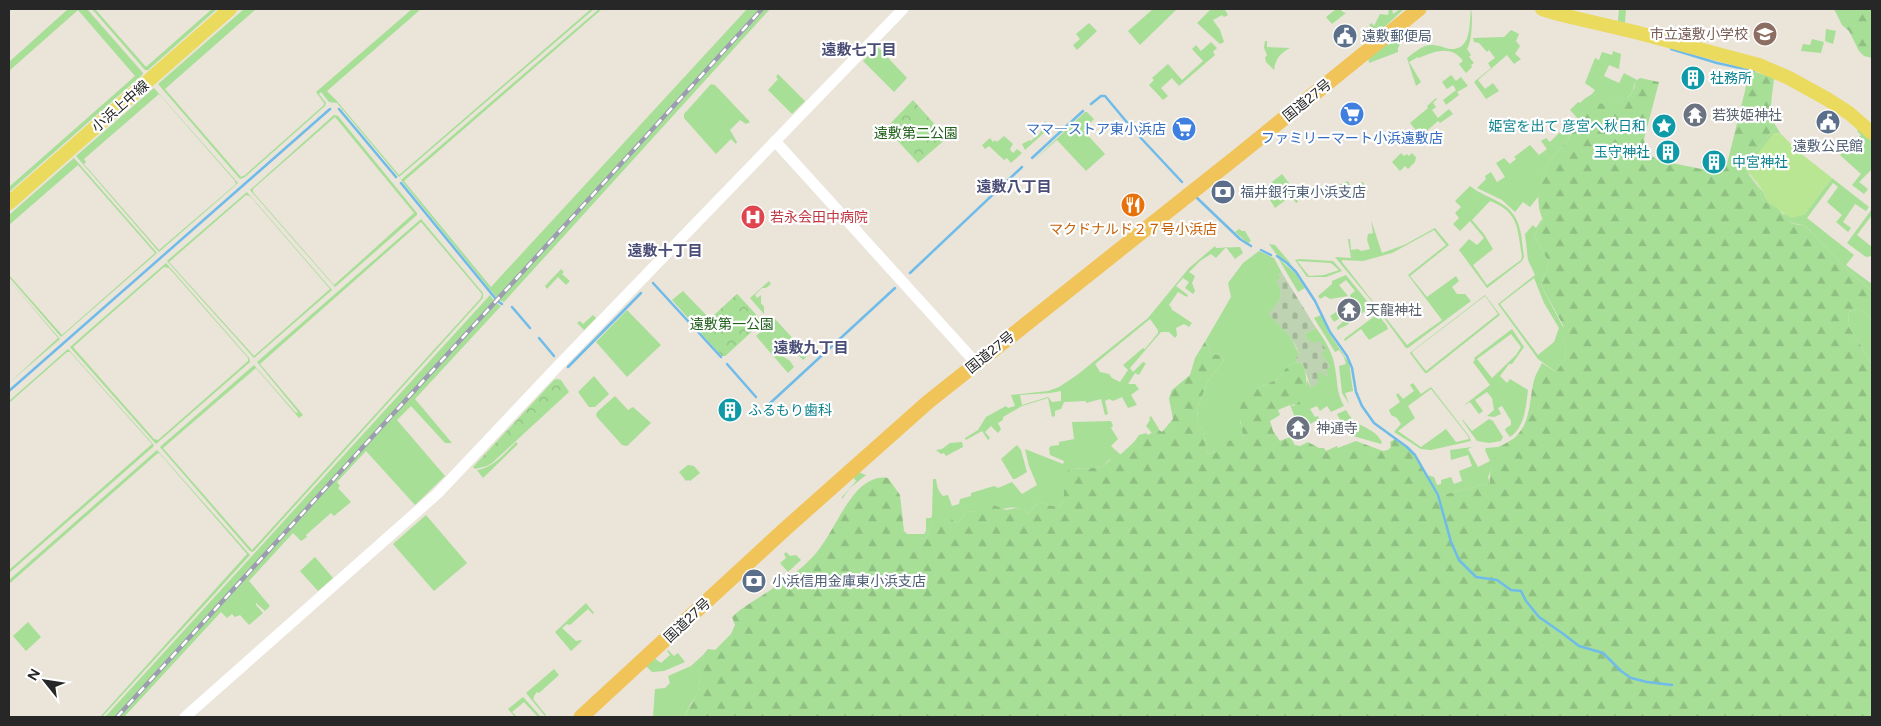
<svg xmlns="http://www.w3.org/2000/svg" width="1881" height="726" viewBox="0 0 1881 726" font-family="Figtree,'Noto Sans JP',sans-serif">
<defs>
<pattern id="forest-firs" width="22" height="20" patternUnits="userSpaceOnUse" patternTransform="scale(1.25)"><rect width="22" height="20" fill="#a7df97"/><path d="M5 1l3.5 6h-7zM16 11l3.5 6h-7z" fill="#90bf82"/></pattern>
<pattern id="cemetery-stones" width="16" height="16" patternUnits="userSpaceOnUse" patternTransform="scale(1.25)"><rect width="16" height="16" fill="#bed3b1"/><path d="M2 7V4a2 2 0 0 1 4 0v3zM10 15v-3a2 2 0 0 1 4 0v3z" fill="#a3b598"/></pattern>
<pattern id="park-crowns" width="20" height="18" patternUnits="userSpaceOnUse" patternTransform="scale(1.25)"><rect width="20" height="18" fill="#a7df97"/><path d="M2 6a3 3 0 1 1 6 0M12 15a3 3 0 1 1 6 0" fill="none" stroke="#90bf82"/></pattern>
</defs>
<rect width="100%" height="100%" fill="#eae4d9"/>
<g fill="#a7df97" fill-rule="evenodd">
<polygon points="68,9 87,9 143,73 142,75 9,192 9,187 135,76 78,10 9,71 9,62"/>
<polygon points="92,9 95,9 146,67 212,9 217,9 148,70 145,70"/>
<polygon points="244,9 256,9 165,89 241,177 245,175 324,105 324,103 316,92 412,9 421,9 327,91 336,100 399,175 591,9 594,9 399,177 337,103 329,102 321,92 319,94 326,103 325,106 245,177 240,179 158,84"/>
<polygon points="599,9 602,9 404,181 491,287 747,9 760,9 497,298 401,180"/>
<polygon points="765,9 770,9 504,302 499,300"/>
<polygon points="1153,9 1177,9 1140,45 1128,31"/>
<polygon points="1211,9 1225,10 1228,15 1224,17 1222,15 1213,20 1220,30 1224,42 1220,44 1197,23"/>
<polygon points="1336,9 1340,9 1343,12 1346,13 1332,24 1326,17"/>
<polygon points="1389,9 1392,9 1393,14 1400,9 1404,9 1379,32 1374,33 1369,25 1372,23 1374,26 1380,14 1388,15"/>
<path d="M 1471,9 C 1473,15 1472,43 1467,49 L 1471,55 L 1469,57 L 1474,63 L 1471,65 L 1472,67 L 1466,73 L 1459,64 L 1463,61 C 1452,45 1435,51 1419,58 L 1418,57 L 1409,62 L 1421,82 L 1416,86 L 1407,58 C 1414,53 1422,45 1431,45 C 1439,44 1447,50 1454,49 C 1472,47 1469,22 1471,9 Z"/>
<polygon points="1619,9 1631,9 1632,10 1626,10 1625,23 1618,21"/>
<polygon points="1089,23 1097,31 1077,50 1073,45 1080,39 1076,34"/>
<polygon points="1826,29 1836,31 1833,44 1825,41"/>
<polygon points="1511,30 1519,34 1516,41 1520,46 1515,54 1521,59 1514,64 1507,55 1478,80 1485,89 1493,83 1499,91 1486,99 1474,82 1491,68 1488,63 1495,58 1489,50 1487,52 1479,43 1474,42 1473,38 1504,37"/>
<polygon points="1396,36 1403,39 1398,48 1398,52 1369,63 1368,56"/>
<polygon points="1812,39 1824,42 1821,53 1801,51 1803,44 1810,45"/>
<path d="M 1265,41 L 1267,41 L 1267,47 L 1290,48 C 1281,53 1276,57 1274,70 L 1266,62 L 1265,58 L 1267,55 L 1264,48 Z"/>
<polygon points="1211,42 1217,48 1213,52 1215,55 1179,86 1172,78 1161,88 1168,96 1163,100 1149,85 1154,80 1152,78 1168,64 1182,80 1203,61 1192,49 1196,45 1201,51"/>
<polygon points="877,46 907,78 894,92 863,61"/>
<path d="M 1613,51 L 1621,54 L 1619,69 L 1609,65 L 1604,76 L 1619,83 L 1624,73 L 1637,80 L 1634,85 L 1633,91 L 1625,101 L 1583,112 L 1579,120 L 1570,110 L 1578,102 L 1580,103 C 1585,97 1592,96 1595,90 L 1585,83 L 1595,58 L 1599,60 L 1602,52 L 1612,55 Z"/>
<polygon points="778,74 805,101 792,114 768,90 778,79 776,77"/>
<polygon points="1451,75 1456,81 1461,77 1468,86 1457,92 1459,95 1446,105 1443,100 1456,90 1453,85 1447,89 1442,82"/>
<polygon points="711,84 715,85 750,122 746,124 740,120 730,130 737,142 736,144 731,139 716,154 684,118 684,114"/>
<path d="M 154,88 L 238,183 L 159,252 L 76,156 ZM 159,94 L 235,181 L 236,184 L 159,250 L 84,164 L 86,162 L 84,159 Z"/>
<polygon points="1436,98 1437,99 1433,103 1436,107 1432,110 1438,118 1449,109 1453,114 1440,123 1438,121 1421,136 1410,123 1428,108 1427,106"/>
<polygon points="1085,112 1087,112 1094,119 1083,130 1105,154 1086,171 1057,140 1033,161"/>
<path d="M 334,115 L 338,116 L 417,213 L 417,215 L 335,287 L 250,190 ZM 335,117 L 414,213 L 334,285 L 253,192 L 253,189 Z"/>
<polygon points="1045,121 1048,124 1047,130 1025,150 1022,144 1030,140 1031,141 1040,133"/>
<path d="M 1776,126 L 1780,133 L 1773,134 L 1749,174 L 1773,205 L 1783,214 L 1804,215 L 1832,178 L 1869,207 L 1866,211 L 1855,204 L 1843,222 L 1851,228 L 1848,232 L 1836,222 L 1842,215 L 1827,202 L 1838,187 L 1833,183 L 1807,218 L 1854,255 L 1846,265 L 1872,284 L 1872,291 L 1846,268 L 1804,225 C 1780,223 1788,215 1773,206 C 1769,203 1765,203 1763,200 C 1760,197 1761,193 1759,189 C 1755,181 1748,175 1744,166 Z"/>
<polygon points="1574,127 1568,140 1546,165 1538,197 1530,207 1523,202 1515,212 1502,200 1477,188 1486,179 1485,176 1491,172 1497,182 1505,177 1496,163 1504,158 1510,164 1516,159 1514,157 1530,145 1539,155 1547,149 1541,141 1546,138 1550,142 1562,130 1569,135"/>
<polygon points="1859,129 1872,141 1872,169 1859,182 1868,189 1864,194 1852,185 1861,174 1840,155 1861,135 1857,131"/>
<polygon points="1004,136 1013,144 1010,149 1011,151 1013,153 1017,149 1022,153 1011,163 1007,158 1004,160 989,146 985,149 982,145 990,138 993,142 995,140 997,142"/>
<polygon points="1401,153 1404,156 1407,154 1409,156 1412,153 1416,157 1415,162 1408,169 1405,166 1400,171 1392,162"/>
<polygon points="74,158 157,253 61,337 9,277 9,275 62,335 155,253 78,165 9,225 9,215"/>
<polygon points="1282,174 1298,195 1296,197 1298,202 1296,203 1291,196 1275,208 1263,189"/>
<polygon points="1348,181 1351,187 1363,182 1368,192 1361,194 1360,190 1353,191 1354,199 1352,200 1348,190 1342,192 1339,185"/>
<path d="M 1470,186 C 1480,194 1491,197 1502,204 C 1522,216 1521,236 1524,257 L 1522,261 L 1487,288 L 1459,250 L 1469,239 L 1477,245 L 1484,238 L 1470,221 L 1460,231 L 1453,224 L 1459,218 L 1455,213 L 1461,207 L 1455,201 ZM 1490,201 C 1520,212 1517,230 1522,256 L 1521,260 L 1487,285 L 1473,265 L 1493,249 L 1484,234 L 1472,220 Z"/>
<path d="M 247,192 L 332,290 L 254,358 L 167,261 ZM 246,195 L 250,196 L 330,289 L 254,356 L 169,262 Z"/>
<polygon points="1872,209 1872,215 1857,235 1872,247 1872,256 1866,257 1847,243"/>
<path d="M 421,219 L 483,293 L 483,298 L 253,552 L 250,551 L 160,447 L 254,365 L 296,413 L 298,412 L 257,362 ZM 421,222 L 482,294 L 481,298 L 252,550 L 163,448 L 256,368 L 299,418 L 303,415 L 260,364 Z"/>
<path d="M 1542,219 L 1543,221 L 1534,235 L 1549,263 L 1541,285 L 1564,329 L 1566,357 L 1556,372 L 1538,359 L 1498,304 L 1535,275 L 1528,260 L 1525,234 L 1533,225 L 1536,228 ZM 1534,278 L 1544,303 L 1559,328 L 1554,342 L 1538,355 L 1500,304 Z"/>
<path d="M 1371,220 L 1382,253 L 1404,245 L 1435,228 L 1449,245 L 1410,276 L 1427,297 L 1456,276 L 1459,281 L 1452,287 L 1457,294 L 1465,294 L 1471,301 L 1408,348 L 1406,348 L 1374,304 L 1335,257 L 1351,258 L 1348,239 L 1350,239 L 1351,250 L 1358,249 L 1361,251 L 1370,249 L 1367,240 L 1368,234 L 1373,233 ZM 1434,230 L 1446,245 L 1408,275 L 1442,320 L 1407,345 L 1342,262 L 1342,260 L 1363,261 L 1392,253 Z"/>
<polygon points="1239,229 1242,231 1245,231 1251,241 1248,243 1235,232"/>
<polygon points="1269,244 1275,245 1292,265 1276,254"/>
<path d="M 1215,246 L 1216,248 L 1240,247 L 1243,253 L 1235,259 L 1226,247 L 1216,258 L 1211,254 L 1200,261 L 1189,272 L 1195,276 L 1192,283 L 1195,291 L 1193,294 L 1185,288 L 1189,282 L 1183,278 L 1176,286 L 1188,295 L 1187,297 L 1178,292 L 1169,305 L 1172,308 L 1171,309 L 1192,323 L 1189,327 L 1184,324 L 1176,328 L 1177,335 L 1175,338 L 1169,332 L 1161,332 L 1130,368 L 1133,372 L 1143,362 L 1146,363 L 1139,375 L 1135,373 L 1128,384 L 1135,384 L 1139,389 L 1131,395 L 1137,405 L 1128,408 L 1122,397 L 1113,401 L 1109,399 L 1105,401 L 1108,414 L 1105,415 L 1101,399 L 1086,403 L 1086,401 L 1064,402 L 1061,409 L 1055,411 L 1055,416 L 1052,417 L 1048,398 L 1022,406 L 1003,417 L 1003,420 L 998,423 L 1001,429 L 998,433 L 991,426 L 985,432 L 990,438 L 988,440 L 982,431 L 966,440 L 965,438 L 978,430 L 986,417 L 1006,406 L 1008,408 L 1015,406 L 1011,395 L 1048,391 L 1059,387 L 1077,375 L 1148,318 L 1189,268 ZM 1150,319 L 1158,330 L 1158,333 L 1145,349 L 1143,348 L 1123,365 L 1128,370 L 1120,382 L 1112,378 L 1109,374 L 1100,372 L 1095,364 ZM 1061,391 L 1061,401 L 1052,402 L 1048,397 L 1022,405 L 1020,395 L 1050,393 Z"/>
<path d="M 1259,251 L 1274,258 L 1282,273 L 1279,274 L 1281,278 L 1277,280 C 1285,299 1280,299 1269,314 L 1290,336 L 1299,354 L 1296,358 L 1297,362 L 1287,367 L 1277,379 L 1257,389 L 1240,422 L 1243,429 L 1242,439 L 1226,452 L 1217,452 L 1207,454 L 1203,431 L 1197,421 L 1198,406 L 1209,379 L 1224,360 L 1221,355 L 1211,354 L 1206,340 L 1231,297 L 1228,283 L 1243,263 Z"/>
<polygon points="1278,258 1295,273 1305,288 1298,292"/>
<path d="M 1300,259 L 1333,261 L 1342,271 L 1326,277 L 1307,277 L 1295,260 ZM 1297,261 L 1331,263 L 1339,270 L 1324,275 L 1309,276 Z"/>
<path d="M 166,263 L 249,358 L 250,362 L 156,444 L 70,347 ZM 164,267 L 169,268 L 248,358 L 248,361 L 158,440 L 154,439 L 73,347 Z"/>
<polygon points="561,269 564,272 562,274 570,281 566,285 558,277 547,289 545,286"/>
<polygon points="1346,275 1387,326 1388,329 1369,340 1361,329 1345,341 1344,339 1376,315 1370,308 1358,316 1357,314 1361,311 1351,299 1350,295 1355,291 1346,280 1339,285 1348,296 1330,299 1325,296 1320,299 1318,296 1332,284 1332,281"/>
<polygon points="9,280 60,339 9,383 58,338"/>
<polygon points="769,281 771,284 766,288 762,288 755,295 757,298 761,295 761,303 764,307 764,314 750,298"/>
<polygon points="683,291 710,319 737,294 760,319 760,324 725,356 722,356 672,300"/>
<polygon points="490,295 494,301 115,717 105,717"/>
<path d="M 1485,295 L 1500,315 L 1427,373 L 1425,373 L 1410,353 L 1411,352 ZM 1485,296 L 1498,314 L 1426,371 L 1412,353 L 1413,351 Z"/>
<polygon points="496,303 501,306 415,399 452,443 445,443 411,406 397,420 445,476 415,505 366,451 337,482 340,486 338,488 351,502 334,516 331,513 306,535 307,537 301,541 293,533 249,581 270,606 265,611 256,603 256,605 263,613 249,625 240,615 235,617 232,614 227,618 221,612 124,717 119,717"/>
<polygon points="1859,308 1872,320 1872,364 1848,325 1849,312"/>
<polygon points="627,310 661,345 627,377 596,342"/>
<polygon points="1339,310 1347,321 1350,319 1352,320 1347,325 1337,330 1337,327 1343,322 1340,318 1334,322 1330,316"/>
<polygon points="593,315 596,318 584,330 577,323 580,321 583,324"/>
<polygon points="1321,315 1329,333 1349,363 1353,391 1345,393 1349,404 1342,393 1339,366 1346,364 1344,357 1339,350 1335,352 1314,318"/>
<path d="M 775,319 L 808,355 L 803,360 L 795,351 L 796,349 C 792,344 789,339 782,338 L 777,345 L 782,351 L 781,355 L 790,361 L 794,367 L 788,373 L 756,336 Z"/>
<path d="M 1316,328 C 1325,340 1333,353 1335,368 C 1338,383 1336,392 1344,406 L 1331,412 L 1327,406 L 1320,411 L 1317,406 L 1310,409 L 1315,417 L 1318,416 L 1319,419 L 1310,424 L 1309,422 L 1307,424 L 1303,417 L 1296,420 L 1290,405 L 1294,406 L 1306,388 L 1307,380 L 1311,388 L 1317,374 L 1330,366 L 1313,344 L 1305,337 L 1306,333 Z"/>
<path d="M 1512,329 L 1524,347 L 1512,364 L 1509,364 L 1500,376 L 1507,383 L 1510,379 L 1528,390 C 1526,406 1525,427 1510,437 L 1505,430 L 1506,428 L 1511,425 L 1511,421 L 1502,406 L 1498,408 L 1501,414 L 1494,417 L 1487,416 L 1494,410 L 1492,398 L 1487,392 L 1475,400 L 1483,411 L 1479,414 L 1470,402 L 1463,406 L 1490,385 L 1473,362 L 1475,360 L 1474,358 ZM 1511,334 L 1521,347 L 1516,355 L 1492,378 L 1477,359 Z"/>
<polygon points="68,349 153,444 154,446 9,573 9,570 152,444 70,352 67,352 9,403 9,401"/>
<polygon points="594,376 609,394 595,407 589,407 578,392"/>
<path d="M 1413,383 L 1421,394 L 1431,387 L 1469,436 L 1471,441 L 1431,450 L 1421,449 L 1394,432 L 1401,424 L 1397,418 L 1391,415 L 1389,410 L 1400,402 L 1396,395 L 1398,393 L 1403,399 L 1414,391 L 1410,385 ZM 1431,389 L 1468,436 L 1469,439 L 1456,442 L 1446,429 L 1421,447 L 1398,431 L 1415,418 L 1408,406 Z"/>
<polygon points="615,396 628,410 633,407 651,423 627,446 622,445 596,416 597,412"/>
<path d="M 1346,410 C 1348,413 1350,417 1353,420 C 1363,428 1375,429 1382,442 L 1381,444 L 1353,436 L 1351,430 L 1343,421 L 1341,422 L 1337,414 Z"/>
<polygon points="1151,416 1159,429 1152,433 1146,426 1150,420 1149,418"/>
<polygon points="1489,419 1493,421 1503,437 1501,441 1489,443 1477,441 1462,420 1463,420 1472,431"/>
<path d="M 1111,421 L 1113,426 L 1111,428 L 1118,439 L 1111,446 L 1121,455 L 1109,460 L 1103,466 L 1086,469 L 1072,468 L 1064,478 L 1064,502 L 1059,506 L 1051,506 L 1041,502 L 1035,506 L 1029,513 C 1024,512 1021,510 1017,508 C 1006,506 1005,513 991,504 L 975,512 L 967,511 L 958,523 L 944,519 L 932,524 L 926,538 L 912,540 L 904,531 L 907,534 L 924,534 L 926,531 L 926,518 L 931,518 L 932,516 L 933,479 L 936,479 C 937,486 938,491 943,496 L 948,495 L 952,506 L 959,504 L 960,499 L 971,496 L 971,493 L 994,486 L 998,488 L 1012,482 L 1022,494 L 1037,485 L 1029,466 L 1025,449 L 1063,464 L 1064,461 L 1050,455 L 1049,448 L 1051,446 L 1059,445 L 1059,442 L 1074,439 L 1072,422 Z"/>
<path d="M 516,442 L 518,444 L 483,478 L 477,470 C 493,468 505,453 516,442 Z"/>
<polygon points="962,442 963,447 946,456 944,453 941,454 936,450 942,449 950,443"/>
<path d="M 1504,444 C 1495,454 1494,465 1488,477 L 1490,483 L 1442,495 L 1438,494 L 1427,475 L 1434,477 L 1437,485 L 1441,484 L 1441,480 L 1451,477 L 1454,484 L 1462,481 L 1459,471 L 1472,466 L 1468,455 L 1451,460 L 1450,450 L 1472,447 L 1468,449 L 1478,467 L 1490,461 L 1485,450 L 1486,448 L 1498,447 Z"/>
<polygon points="1017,445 1021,450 1027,472 1015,479 1013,479 1001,459"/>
<polygon points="157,450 250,555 102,717 100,717 247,554 160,454 158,453 9,584 9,580"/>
<polygon points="688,465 694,466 700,473 690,481 688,480 686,481 679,472"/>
<polygon points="858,472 866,475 850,488 842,499 842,497 856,481 853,477"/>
<polygon points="426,515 467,563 434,591 393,544"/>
<polygon points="786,552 790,556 796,555 801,560 788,572 780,563 786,558 784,554"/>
<polygon points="315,557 333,578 318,591 300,571"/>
<polygon points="586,603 594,613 593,614 588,609 570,625 567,624 562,628 576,641 581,640 582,641 571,651 555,632"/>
<polygon points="28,622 41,637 26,651 13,636"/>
<polygon points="668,650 674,656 678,653 685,662 664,671 652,672 646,666 654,658 661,663 670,655 667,651"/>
<polygon points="703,655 705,669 700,679 698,693 691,703 684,717 653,717 655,689 665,688 670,683 668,676 691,666"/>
<polygon points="554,669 559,675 539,693 537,692 534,696 534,698 533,699 546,715 545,716 526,693"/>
<polygon points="523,697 524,698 541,717 538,717 524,702 512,712 517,717 515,717 508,709"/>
</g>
<g fill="url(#forest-firs)">
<polygon points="1834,9 1872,9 1872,58 1864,56 1859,51 1849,31 1842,25"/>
<path d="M 1749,70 L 1774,78 C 1773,93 1767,113 1776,126 L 1744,166 C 1748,175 1754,181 1759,189 C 1761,192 1760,197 1763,200 C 1765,203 1769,203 1773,205 C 1788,214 1781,224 1804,225 L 1846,268 L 1872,291 L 1872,320 L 1859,308 L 1849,312 L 1848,325 L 1872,364 L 1872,717 L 684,717 L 698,692 L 700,679 L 704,669 L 703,655 L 708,649 L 715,650 L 731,634 L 735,625 L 732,617 L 740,610 C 766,592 796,577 817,552 C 832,533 841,509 857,491 C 866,482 876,476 888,478 L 900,495 L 904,531 L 912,539 L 926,538 L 932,524 L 938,518 L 944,519 L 950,516 L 954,522 L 958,523 L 967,511 L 975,512 L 982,504 L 991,504 L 1006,510 L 1016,508 L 1029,513 L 1035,506 L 1041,502 L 1051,506 L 1059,506 L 1064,502 L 1064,478 L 1068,470 L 1072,468 L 1086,469 L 1103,466 L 1116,455 L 1121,454 L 1134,442 L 1139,435 L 1146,433 L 1148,435 L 1158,429 L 1162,432 L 1173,419 L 1169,398 L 1172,390 L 1190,375 L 1195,358 L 1206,340 L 1211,354 L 1221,355 L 1224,360 L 1209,379 L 1198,406 L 1197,421 L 1203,431 L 1207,454 L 1217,452 L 1226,452 L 1227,441 L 1242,439 C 1243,432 1242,429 1241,423 C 1236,408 1244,397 1253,386 L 1257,389 L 1277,379 L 1287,367 L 1297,362 L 1303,364 C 1308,376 1305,386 1308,397 L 1303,404 L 1290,405 L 1278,410 L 1280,415 L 1270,421 L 1273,431 L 1280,441 L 1290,437 L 1295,445 L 1300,446 L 1308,442 L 1319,448 L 1324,448 L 1326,451 L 1337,446 L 1338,448 L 1356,441 L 1383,451 L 1388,450 L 1391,447 L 1390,442 L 1395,439 L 1414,454 L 1438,494 L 1442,495 L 1490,483 C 1488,475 1496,450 1503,445 C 1509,441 1515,439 1519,433 C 1532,417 1529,396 1535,377 C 1537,372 1540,367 1542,363 L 1556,372 L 1566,357 L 1563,325 L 1541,285 L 1549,263 L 1534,235 L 1543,221 L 1539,208 L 1538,193 L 1546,165 L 1568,140 L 1583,112 L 1598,103 C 1610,106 1626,104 1633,91 C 1636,86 1633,82 1640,78 L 1659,82 L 1644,139 L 1646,151 L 1657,160 L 1716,172 L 1724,168 L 1727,164 L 1745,91 Z"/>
</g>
<path fill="url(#cemetery-stones)" d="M 1282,273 L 1316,328 L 1306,333 L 1305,337 L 1313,343 L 1319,341 L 1326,349 L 1322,354 L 1330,366 L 1326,370 L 1328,375 L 1326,377 L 1322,372 L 1317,374 L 1319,383 L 1311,388 L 1303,364 L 1297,362 L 1296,358 L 1299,354 C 1293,336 1280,327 1268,314 C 1280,299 1285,299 1276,280 L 1281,278 L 1279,274 Z"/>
<g fill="url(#park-crowns)">
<polygon points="913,100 947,138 918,163 886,128"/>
<polygon points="737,294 760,319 760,324 725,356 722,356 698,330"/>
<polygon points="557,379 561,380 569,392 492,463 487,466 475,469 473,467 554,380"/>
</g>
<path fill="#b9e693" d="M 1780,133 L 1799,152 L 1832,178 L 1804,215 L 1791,218 L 1769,203 L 1764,197 C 1764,187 1751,178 1746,168 L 1773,134 Z"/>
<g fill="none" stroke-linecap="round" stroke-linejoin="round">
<g stroke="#6fbbe9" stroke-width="2.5">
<polyline points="1671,49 1717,63 1754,71"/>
<polyline points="1091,104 1101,96 1105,96 1130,126"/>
<polyline points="339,109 396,177"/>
<polyline points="1139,136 1182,182"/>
<polyline points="1032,158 1083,111"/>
<polyline points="401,183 495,298"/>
<polyline points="1196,197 1240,239 1251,246"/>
<polyline points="1261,250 1271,255"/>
<polyline points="1277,256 1287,263 1296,272 1315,301 1330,332 1347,356 1352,368 1356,392 1362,406 1374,423 1407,447 1415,455 1438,495 1451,542 1459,560 1476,577 1497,580 1511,590 1521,591 1526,601 1539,617 1562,633 1579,646 1603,653 1621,671 1631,678 1647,682 1672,685"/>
<polyline points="910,273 1022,167"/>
<polyline points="653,283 721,357"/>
<polyline points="499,302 502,304"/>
<polyline points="512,307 530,328"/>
<polyline points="539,338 554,356"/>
<polyline points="727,364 756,397"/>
<polyline points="568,367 641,293"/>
<polyline points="9,391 330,109"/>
<polyline points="767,406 895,288"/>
</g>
<g stroke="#fff" stroke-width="11">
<polyline points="775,141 976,363"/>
<polyline points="185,717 438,493 556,368 903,9"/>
</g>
<g stroke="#eada5d" stroke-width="14">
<polyline points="1542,9 1562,15 1635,32 1759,65 1789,78 1827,99 1849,113 1872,133"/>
<polyline points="9,203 230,9"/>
</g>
<polyline stroke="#f1c45a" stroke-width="15" points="581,717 784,530 928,402 1240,154 1419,9"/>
<defs>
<polyline id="rail" points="117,717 762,9"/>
</defs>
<use href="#rail" stroke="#9d9db1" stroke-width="4.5"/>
<use href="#rail" stroke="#fff" stroke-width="2.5" stroke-dasharray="8" stroke-linecap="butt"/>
</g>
<defs>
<symbol id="school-disc" viewBox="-11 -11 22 22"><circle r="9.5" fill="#8d6e63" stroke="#fff"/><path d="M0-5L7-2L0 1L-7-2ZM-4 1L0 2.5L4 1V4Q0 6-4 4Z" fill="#fff"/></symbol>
<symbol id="civic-disc" viewBox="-11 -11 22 22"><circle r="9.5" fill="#5c6f8a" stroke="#fff"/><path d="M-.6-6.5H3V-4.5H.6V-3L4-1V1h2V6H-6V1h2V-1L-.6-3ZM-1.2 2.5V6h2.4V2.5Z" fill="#fff"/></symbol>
<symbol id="building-disc" viewBox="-11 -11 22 22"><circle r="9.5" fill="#0f9aa8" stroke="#fff"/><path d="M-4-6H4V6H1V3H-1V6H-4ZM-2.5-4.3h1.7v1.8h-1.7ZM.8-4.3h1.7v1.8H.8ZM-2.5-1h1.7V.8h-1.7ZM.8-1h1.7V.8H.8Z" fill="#fff"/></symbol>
<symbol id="supermarket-disc" viewBox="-11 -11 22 22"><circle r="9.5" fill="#3f7fe0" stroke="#fff"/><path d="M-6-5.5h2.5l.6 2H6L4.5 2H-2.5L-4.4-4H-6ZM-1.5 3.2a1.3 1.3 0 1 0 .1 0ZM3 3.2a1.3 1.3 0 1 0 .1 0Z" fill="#fff"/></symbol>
<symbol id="temple-disc" viewBox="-11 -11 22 22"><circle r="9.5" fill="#6b7280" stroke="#fff"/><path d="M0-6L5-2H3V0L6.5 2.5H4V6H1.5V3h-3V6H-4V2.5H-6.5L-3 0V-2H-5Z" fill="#fff"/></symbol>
<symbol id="sight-disc" viewBox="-11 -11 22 22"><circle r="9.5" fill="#0f9aa8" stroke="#fff"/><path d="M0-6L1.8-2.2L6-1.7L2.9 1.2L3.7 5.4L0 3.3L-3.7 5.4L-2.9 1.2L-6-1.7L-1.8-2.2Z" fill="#fff"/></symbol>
<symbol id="bank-disc" viewBox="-11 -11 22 22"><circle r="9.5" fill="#5c6f8a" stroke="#fff"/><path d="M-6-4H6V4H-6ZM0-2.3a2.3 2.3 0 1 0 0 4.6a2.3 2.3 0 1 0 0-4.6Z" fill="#fff"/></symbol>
<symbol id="restaurant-disc" viewBox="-11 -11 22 22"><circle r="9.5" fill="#e8710a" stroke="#fff"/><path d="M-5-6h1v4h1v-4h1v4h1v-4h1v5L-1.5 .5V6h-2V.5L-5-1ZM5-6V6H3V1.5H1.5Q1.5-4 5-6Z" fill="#fff"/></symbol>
<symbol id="hospital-disc" viewBox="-11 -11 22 22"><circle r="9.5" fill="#e0444e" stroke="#fff"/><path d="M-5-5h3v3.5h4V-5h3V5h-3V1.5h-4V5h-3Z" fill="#fff"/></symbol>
</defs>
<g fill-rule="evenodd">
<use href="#school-disc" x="1751" y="20" width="28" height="28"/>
<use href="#civic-disc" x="1331" y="22" width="28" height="28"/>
<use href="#building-disc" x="1679" y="64" width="28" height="28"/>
<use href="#supermarket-disc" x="1338" y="100" width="28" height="28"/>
<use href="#temple-disc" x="1681" y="101" width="28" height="28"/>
<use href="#civic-disc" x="1814" y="108" width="28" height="28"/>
<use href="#sight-disc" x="1650" y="112" width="28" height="28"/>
<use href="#supermarket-disc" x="1170" y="115" width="28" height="28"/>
<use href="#building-disc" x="1654" y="138" width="28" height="28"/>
<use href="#building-disc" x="1700" y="148" width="28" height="28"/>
<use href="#bank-disc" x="1209" y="178" width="28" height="28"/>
<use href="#restaurant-disc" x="1119" y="191" width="28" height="28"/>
<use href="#hospital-disc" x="739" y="203" width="28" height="28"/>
<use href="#temple-disc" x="1335" y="296" width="28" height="28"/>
<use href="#building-disc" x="716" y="396" width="28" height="28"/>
<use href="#temple-disc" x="1284" y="414" width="28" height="28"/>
<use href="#bank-disc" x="740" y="567" width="28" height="28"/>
</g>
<g text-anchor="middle" stroke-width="4.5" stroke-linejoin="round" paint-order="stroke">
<g font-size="14" fill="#785e54" stroke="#fff" text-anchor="end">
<text x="1748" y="39">市立遠敷小学校</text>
</g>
<g font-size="14" fill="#4e5e75" stroke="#fff" text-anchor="start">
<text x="1362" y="41">遠敷郵便局</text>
<text x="1828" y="151" text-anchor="middle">遠敷公民館</text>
<text x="1240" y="197">福井銀行東小浜支店</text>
<text x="772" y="586">小浜信用金庫東小浜支店</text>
</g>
<g font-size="14" fill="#0d838f" stroke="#fff" text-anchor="start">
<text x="1710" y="83">社務所</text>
<text x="1646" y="131" text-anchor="end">姫宮を出て 彦宮へ秋日和</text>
<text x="1650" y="157" text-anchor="end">玉守神社</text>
<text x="1732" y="167">中宮神社</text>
<text x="748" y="415">ふるもり歯科</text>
</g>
<g font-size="14" fill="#272727" stroke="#fff">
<text transform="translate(1307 100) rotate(-39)" y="5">国道27号</text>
<text transform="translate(120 106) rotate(-41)" y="5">小浜上中線</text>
<text transform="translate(990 352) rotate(-39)" y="5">国道27号</text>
<text transform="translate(687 620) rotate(-43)" y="5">国道27号</text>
</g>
<g font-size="14" fill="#5b616d" stroke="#fff" text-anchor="start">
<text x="1712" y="120">若狭姫神社</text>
<text x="1366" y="315">天龍神社</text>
<text x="1316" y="433">神通寺</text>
</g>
<g font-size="14" fill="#366cbe" stroke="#fff" text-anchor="end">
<text x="1166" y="134">ママ―ストア東小浜店</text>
<text x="1352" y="143" text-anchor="middle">ファミリーマート小浜遠敷店</text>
</g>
<g font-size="14" fill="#22601c" stroke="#fff">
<text x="916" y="138">遠敷第二公園</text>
<text x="732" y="329">遠敷第一公園</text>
</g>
<g font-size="14" fill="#be3a42" stroke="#fff" text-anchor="start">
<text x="770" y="222">若永会田中病院</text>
</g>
<g font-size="14" fill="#c56008" stroke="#fff">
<text x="1133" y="234">マクドナルド２７号小浜店</text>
</g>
<g font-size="15" font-weight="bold" fill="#4a4d76" stroke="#fff">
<text x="859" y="55">遠敷七丁目</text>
<text x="1014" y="192">遠敷八丁目</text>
<text x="665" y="256">遠敷十丁目</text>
<text x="811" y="353">遠敷九丁目</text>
</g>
</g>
<rect width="1881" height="726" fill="none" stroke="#272727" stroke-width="20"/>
<g transform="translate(45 681) rotate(300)" stroke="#ffffff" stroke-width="4" paint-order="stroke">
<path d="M0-4L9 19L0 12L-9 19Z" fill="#272727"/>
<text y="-8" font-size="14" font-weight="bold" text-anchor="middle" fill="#272727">N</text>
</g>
</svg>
